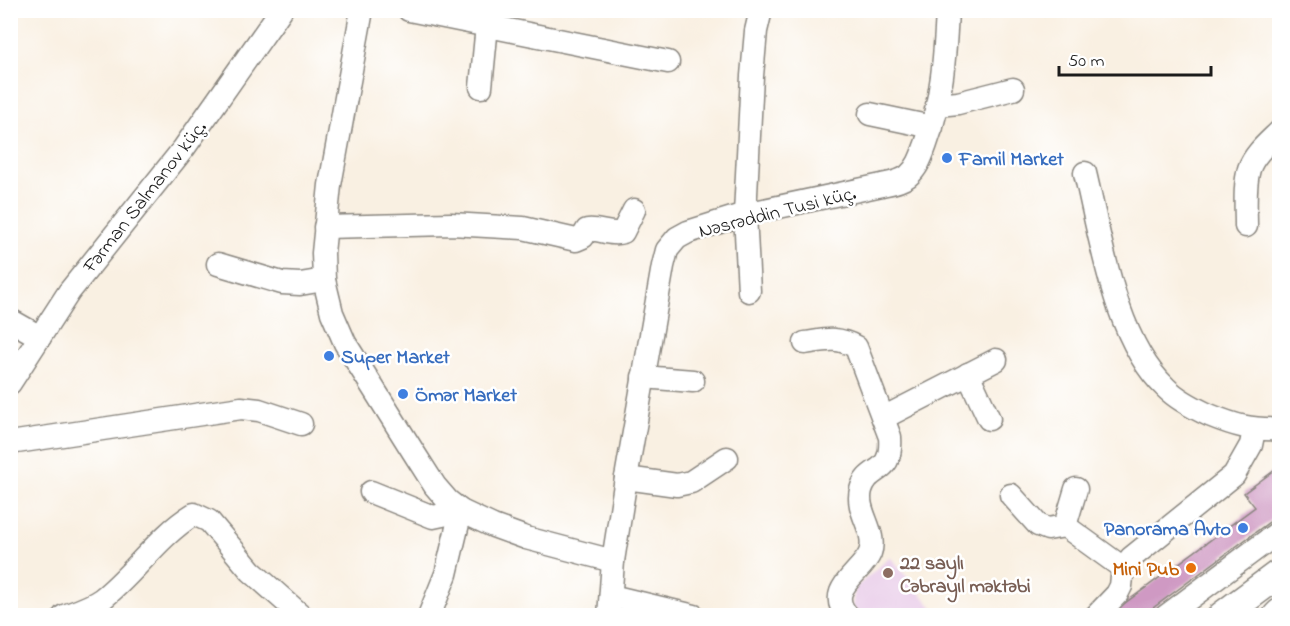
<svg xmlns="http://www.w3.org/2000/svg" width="1290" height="626" viewBox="0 0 1290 626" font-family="'Indie Flower',sans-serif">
<rect width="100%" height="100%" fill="#fff"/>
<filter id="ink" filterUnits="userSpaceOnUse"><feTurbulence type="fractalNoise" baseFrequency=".0167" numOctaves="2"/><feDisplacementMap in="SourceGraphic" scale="12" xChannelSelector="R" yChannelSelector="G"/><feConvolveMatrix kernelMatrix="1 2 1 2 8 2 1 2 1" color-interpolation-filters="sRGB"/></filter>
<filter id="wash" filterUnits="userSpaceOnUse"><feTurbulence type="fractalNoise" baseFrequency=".008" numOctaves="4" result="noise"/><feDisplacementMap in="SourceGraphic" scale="24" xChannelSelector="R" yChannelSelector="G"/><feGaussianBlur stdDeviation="1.35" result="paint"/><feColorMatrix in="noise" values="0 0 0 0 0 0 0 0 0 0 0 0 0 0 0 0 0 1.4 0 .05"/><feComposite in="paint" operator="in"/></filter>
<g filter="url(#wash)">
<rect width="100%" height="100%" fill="#f9f0e2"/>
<polygon fill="#ebd1eb" points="890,557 939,615 860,615 852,607 855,588"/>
<g id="blocks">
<polygon fill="#cf99c3" points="1275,470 1280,477 1280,514 1142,616 1116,616 1113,612 1255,507 1244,493"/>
</g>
</g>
<g filter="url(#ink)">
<use href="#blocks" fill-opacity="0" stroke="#8a867f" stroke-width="1.5"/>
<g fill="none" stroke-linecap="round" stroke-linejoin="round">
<defs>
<g id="minor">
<polyline points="362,10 330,185 323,253 324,280 332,313 345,343 414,453 435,486 448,501 461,511 493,526 526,538 613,561"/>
<polyline points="409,10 668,62"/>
<polyline points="481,87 487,25 492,12"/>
<polyline points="938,105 958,103 1013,89"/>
<polyline points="870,114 932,127"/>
<path d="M 1085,173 C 1101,239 1115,340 1166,388 C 1178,400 1194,408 1209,415 C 1236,426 1250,430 1280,429"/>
<path d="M 1246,226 C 1246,208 1244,186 1249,169 C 1254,154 1269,142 1280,131"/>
<path d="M 325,227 L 451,224 L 523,228 L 576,240 L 583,237 L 587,230 C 599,228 611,236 623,232 L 634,210"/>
<polyline points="218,264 282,283 300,284 324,280"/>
<polyline points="749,291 745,214 752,76 756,31 761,10"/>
<polyline points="10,320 40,337"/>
<path d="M 805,343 C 826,340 837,336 856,347 L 890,437 C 893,477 868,464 861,490 C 855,512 878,532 870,553 C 862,573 823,590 848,616"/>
<polyline points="968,374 989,419"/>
<polyline points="643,377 693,381"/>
<polyline points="10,383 69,292 184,148 281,10"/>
<polyline points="883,418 996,360"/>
<polyline points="10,443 241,408 259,410 301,424"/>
<polyline points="626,478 677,485 691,482 727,458"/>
<polyline points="371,492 433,517 461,511 446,574 429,616"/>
<polyline points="1011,495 1038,525 1048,529 1065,526 1123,568"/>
<polyline points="1065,526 1076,489"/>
<polyline points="611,596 694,616"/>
<path d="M 64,616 C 78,611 91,607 102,599 C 135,573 158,536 194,514 L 209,521 L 251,571 L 302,616"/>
<path d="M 609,616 L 613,561 L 626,478 L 663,266 L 667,250 L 677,238 L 688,232 L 745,214 L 882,185 C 891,183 900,182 908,176 C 918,168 922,155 926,144 C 942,101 945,56 947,10"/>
<polyline points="1096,616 1117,594 1121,586 1123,568 1131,558 1234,475 1251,445 1254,430"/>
<polyline points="1166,616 1280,531"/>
</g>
<g id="major">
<polyline points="1222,616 1280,573"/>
<polyline points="1277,616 1280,613"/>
</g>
</defs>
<use href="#minor" stroke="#8a867f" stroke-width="25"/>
<use href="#major" stroke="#8a867f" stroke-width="31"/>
<use href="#minor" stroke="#fff" stroke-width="22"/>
<use href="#major" stroke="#fff" stroke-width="28"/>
</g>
</g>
<g fill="#3f7fe0" stroke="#fff" stroke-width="2">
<circle cx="947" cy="158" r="6"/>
<circle cx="329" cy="356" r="6"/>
<circle cx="403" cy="394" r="6"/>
<circle cx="1243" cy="528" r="6"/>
</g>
<circle fill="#e8710a" stroke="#fff" stroke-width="2" cx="1191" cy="568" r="6"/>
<circle fill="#8d6e63" stroke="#fff" stroke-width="2" cx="888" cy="573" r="6"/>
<g text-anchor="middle" stroke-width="5" stroke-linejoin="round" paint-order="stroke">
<g font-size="20" font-weight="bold" fill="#366cbe" stroke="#fff" text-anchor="start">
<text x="959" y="165">Famil Market</text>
<text x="341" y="363">Super Market</text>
<text x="415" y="401">Ömər Market</text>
<text x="1231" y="535" text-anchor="end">Panorama Avto</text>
</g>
<g font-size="20" fill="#1c1c1c" stroke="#fff">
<text transform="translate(144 196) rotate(-52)" y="7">Fərman Salmanov küç.</text>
<text transform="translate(777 211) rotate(-14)" y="7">Nəsrəddin Tusi küç.</text>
</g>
<g font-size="20" font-weight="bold" fill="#785e54" stroke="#fff" text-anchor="start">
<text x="900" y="569">22 saylı<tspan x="900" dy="23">Cəbrayıl məktəbi</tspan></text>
</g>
<g font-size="20" font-weight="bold" fill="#c56008" stroke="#fff" text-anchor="end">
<text x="1179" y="575">Mini Pub</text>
</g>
</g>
<rect width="1290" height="626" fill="none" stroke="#fff" stroke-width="36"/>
<path d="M1059 66v9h152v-9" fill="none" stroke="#1c1c1c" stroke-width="3"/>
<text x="1068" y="66" font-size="18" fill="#1c1c1c" stroke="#ffffff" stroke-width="4.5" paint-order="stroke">50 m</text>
</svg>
